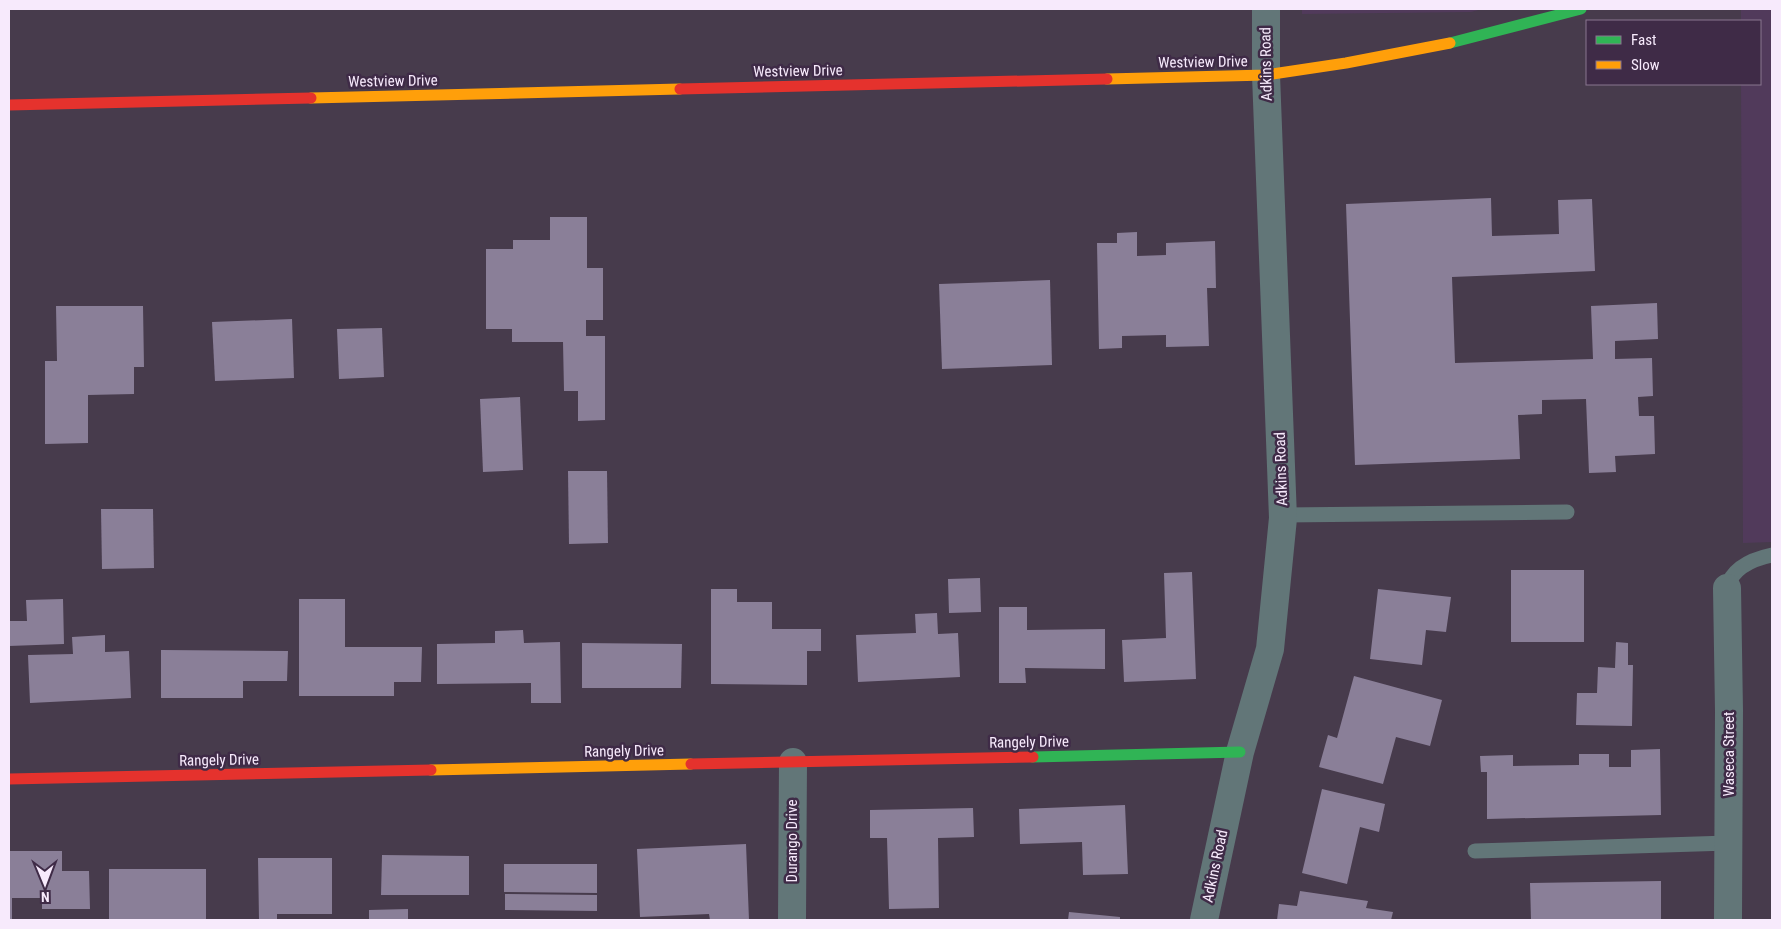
<svg xmlns="http://www.w3.org/2000/svg" width="1781" height="929" viewBox="0 0 1781 929" font-family="'Roboto Condensed',sans-serif">
<rect width="100%" height="100%" fill="#473b4c"/>
<g fill="#513a5b">
<polygon points="1302,9 1482,9 1471,12 1302,14"/>
<polygon points="1741,9 1772,9 1772,542 1743,543 1741,84 1760,84 1760,21 1741,21"/>
</g>
<g fill="#8a7f98">
<polygon points="1491,198 1492,236 1559,234 1558,200 1592,199 1595,271 1452,277 1455,363 1593,359 1591,306 1657,303 1658,339 1615,341 1615,359 1652,358 1653,396 1638,397 1639,416 1654,416 1655,454 1615,456 1616,472 1589,473 1586,399 1542,400 1542,414 1518,415 1520,459 1355,465 1346,204"/>
<polygon points="550,217 587,217 587,268 603,268 603,320 586,320 586,336 605,336 605,420 578,421 578,391 564,391 563,342 512,342 512,329 486,329 486,249 513,249 513,240 550,240"/>
<polygon points="1137,232 1137,256 1166,255 1166,243 1215,241 1216,288 1207,288 1209,346 1166,347 1166,335 1122,336 1122,348 1099,349 1097,243 1117,243 1117,233"/>
<polygon points="1050,280 1052,365 942,369 939,284"/>
<polygon points="56,306 143,306 144,367 134,367 134,394 88,395 88,443 45,444 45,361 57,361"/>
<polygon points="292,319 294,378 215,381 212,322"/>
<polygon points="382,328 384,377 339,379 337,329"/>
<polygon points="520,397 523,470 483,472 480,399"/>
<polygon points="568,471 607,471 608,543 569,544"/>
<polygon points="101,509 153,509 154,568 102,569"/>
<rect x="1511" y="570" width="73" height="72"/>
<polygon points="1192,572 1196,679 1124,682 1122,640 1166,638 1164,573"/>
<polygon points="980,578 981,612 949,613 948,579"/>
<polygon points="711,589 737,589 737,602 772,602 772,629 821,629 821,651 807,651 807,685 711,684"/>
<polygon points="1378,589 1451,597 1446,632 1426,630 1422,665 1370,659"/>
<polygon points="63,599 64,644 9,646 9,621 27,621 26,600"/>
<polygon points="299,599 345,599 345,647 422,647 421,682 394,682 394,696 299,696"/>
<polygon points="999,607 1027,607 1027,630 1105,629 1105,669 1025,668 1026,683 999,683"/>
<polygon points="937,613 938,634 958,633 960,677 858,682 856,635 916,633 915,614"/>
<polygon points="523,630 524,643 560,642 561,703 531,703 531,683 437,684 437,644 495,643 495,631"/>
<polygon points="105,635 105,652 129,651 131,698 30,703 28,655 73,654 72,637"/>
<polygon points="1616,642 1628,643 1628,665 1633,665 1632,726 1576,725 1577,693 1597,693 1598,667 1615,668"/>
<polygon points="582,643 682,644 681,688 582,688"/>
<polygon points="161,650 288,651 287,681 243,681 243,698 161,698"/>
<polygon points="1354,676 1442,700 1430,746 1396,737 1383,784 1319,767 1328,735 1337,738"/>
<polygon points="1660,749 1661,815 1487,819 1487,772 1481,772 1480,756 1513,755 1513,766 1579,765 1579,754 1609,754 1609,767 1631,767 1631,750"/>
<polygon points="1322,789 1385,804 1379,832 1360,827 1347,884 1302,873"/>
<polygon points="1125,805 1128,874 1083,875 1082,842 1020,844 1019,809"/>
<polygon points="973,808 974,837 938,838 939,908 889,909 887,838 870,838 870,810"/>
<polygon points="746,844 749,920 710,920 709,914 640,917 637,849"/>
<polygon points="9,851 62,851 62,871 89,871 90,909 42,909 42,898 12,898 12,920 9,920"/>
<polygon points="382,855 469,856 469,895 381,895"/>
<polygon points="258,858 332,858 332,914 277,914 277,920 259,920"/>
<polygon points="504,864 597,864 597,893 504,892"/>
<rect x="109" y="869" width="97" height="51"/>
<polygon points="1661,881 1661,920 1531,920 1530,883"/>
<polygon points="1300,891 1368,901 1366,908 1393,912 1391,920 1277,920 1279,904 1297,906"/>
<polygon points="505,894 597,895 597,911 505,910"/>
<polygon points="408,909 408,920 369,920 369,910"/>
<polygon points="1069,912 1120,917 1120,920 1068,920"/>
</g>
<g fill="none" stroke-linecap="round" stroke-linejoin="round">
<g stroke="#627678" stroke-width="15">
<polyline points="1283,515 1567,512"/>
<path d="M 1727,588 C 1732,568 1753,559 1772,555"/>
<polyline points="1475,851 1728,843"/>
</g>
<g stroke="#627678" stroke-width="28">
<polyline points="1727,588 1729,711 1728,920"/>
<polyline points="792,920 793,762"/>
<polyline points="1204,920 1240,752 1270,649 1283,518 1266,75 1266,9"/>
</g>
<g stroke="#30b455" stroke-width="11">
<polyline points="1450,43 1581,9"/>
<polyline points="1033,757 1240,752"/>
</g>
<g stroke="#ff9f0a" stroke-width="11">
<polyline points="1107,79 1266,75 1346,63 1450,43"/>
<polyline points="311,98 680,89"/>
<polyline points="431,770 691,764"/>
</g>
<g stroke="#e5322d" stroke-width="11">
<polyline points="680,89 1107,79"/>
<polyline points="9,105 311,98"/>
<polyline points="691,764 1033,757"/>
<polyline points="9,779 431,770"/>
</g>
</g>
<g text-anchor="middle" stroke-width="5" stroke-linejoin="round" paint-order="stroke">
<g font-size="15" fill="#f7eafc" stroke="#3f2b47">
<text transform="translate(1203 62) rotate(-1)" y="5">Westview Drive</text>
<text transform="translate(1266 64) rotate(-91)" y="5">Adkins Road</text>
<text transform="translate(798 71) rotate(-1)" y="5">Westview Drive</text>
<text transform="translate(393 81) rotate(-1)" y="5">Westview Drive</text>
<text transform="translate(1281 469) rotate(-92)" y="5">Adkins Road</text>
<text transform="translate(1029 742) rotate(-1)" y="5">Rangely Drive</text>
<text transform="translate(624 751) rotate(-1)" y="5">Rangely Drive</text>
<text transform="translate(1729 754) rotate(-90)" y="5">Waseca Street</text>
<text transform="translate(219 760) rotate(-1)" y="5">Rangely Drive</text>
<text transform="translate(792 841) rotate(-90)" y="5">Durango Drive</text>
<text transform="translate(1215 866) rotate(-78)" y="5">Adkins Road</text>
</g>
</g>
<rect width="1781" height="929" fill="none" stroke="#f7eafc" stroke-width="20"/>
<rect x="1586" y="20" width="175" height="65" fill="#3f2b47" stroke="#89778f"/>
<rect x="1596" y="36" width="25" height="8" fill="#30b455" stroke="#89778f"/>
<text x="1631" y="45" font-size="15" fill="#f7eafc">Fast</text>
<rect x="1596" y="61" width="25" height="8" fill="#ff9f0a" stroke="#89778f"/>
<text x="1631" y="70" font-size="15" fill="#f7eafc">Slow</text>
<g transform="translate(45 884) rotate(179)" stroke="#3f2b47" stroke-width="4" paint-order="stroke">
<path d="M0-4L9 19L0 12L-9 19Z" fill="#f7eafc"/>
<text y="-8" font-size="14" font-weight="bold" text-anchor="middle" fill="#f7eafc">N</text>
</g>
</svg>
